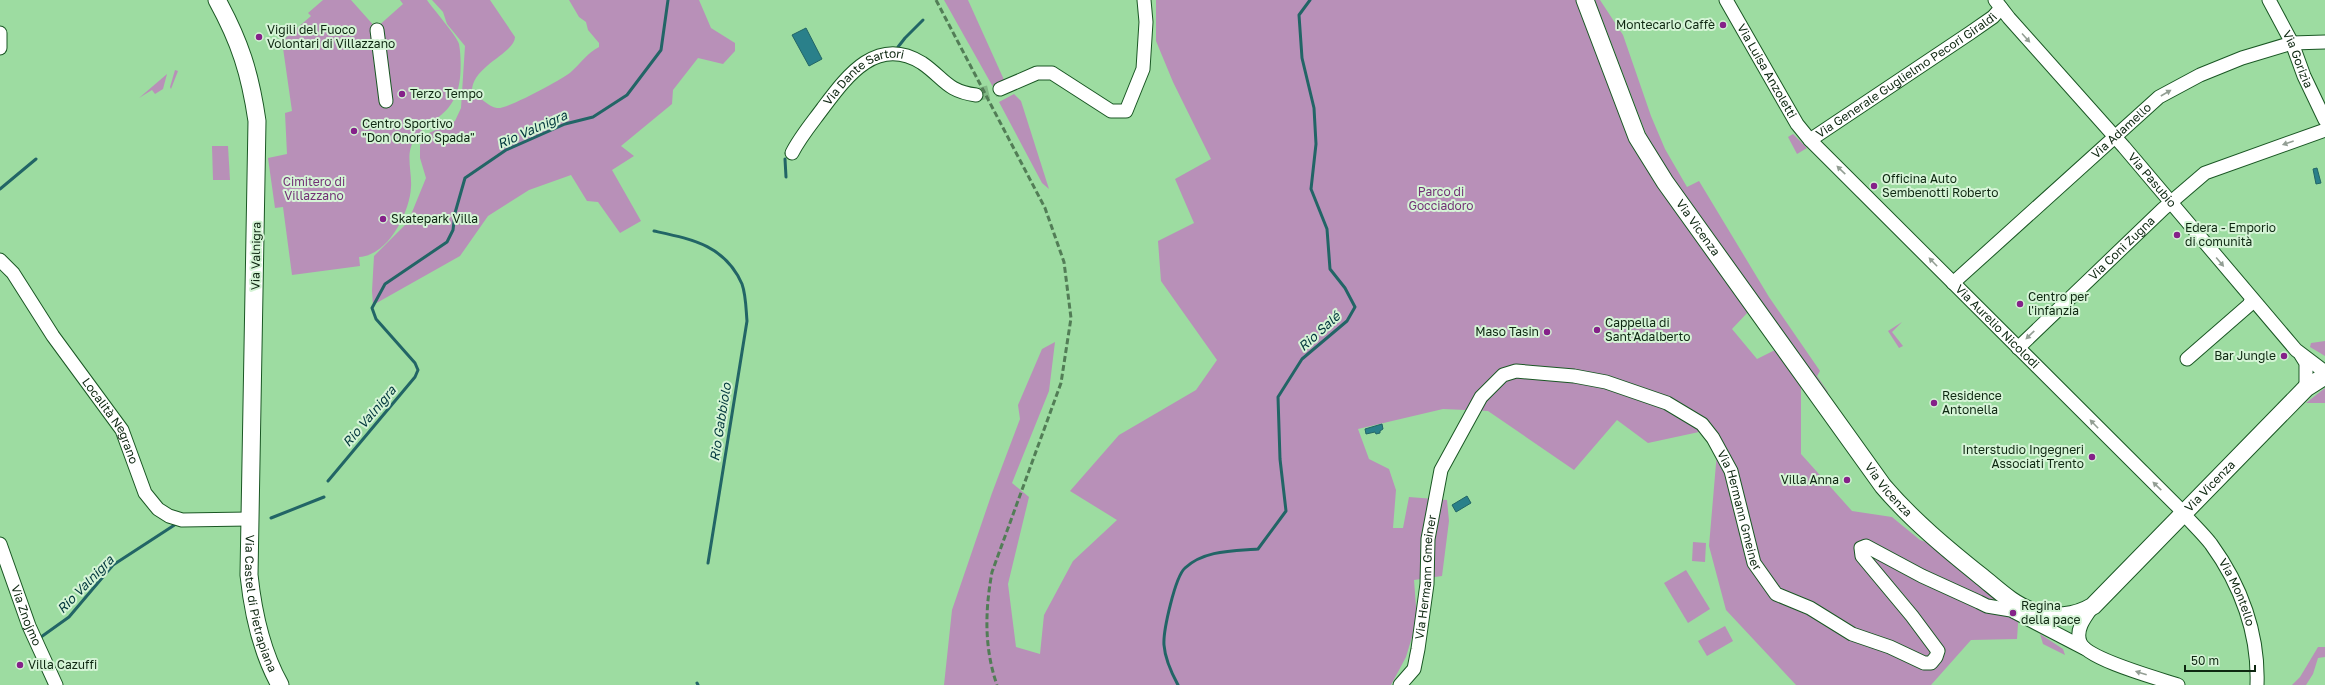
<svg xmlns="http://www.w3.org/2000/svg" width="2325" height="685" viewBox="0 0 2325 685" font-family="'Golos Text',sans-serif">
<rect width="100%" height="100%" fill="#9ddca1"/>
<g fill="#b890b8">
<path d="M 323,0 L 351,0 L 376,28 L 403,4 L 400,0 L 427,0 C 433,9 457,36 459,44 C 461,54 461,69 460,78 C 455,122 421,118 411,147 C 407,158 412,175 411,187 C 410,212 388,256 359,257 L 360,266 L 292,275 L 283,207 L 275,208 L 268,158 L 287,154 L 285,113 L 292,111 L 282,41 L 311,16 L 308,13 Z"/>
<path d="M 432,0 L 490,0 L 515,37 C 515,53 472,66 472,91 C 478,96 489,107 497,108 C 506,110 563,79 571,72 C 581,63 587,53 599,47 L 599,43 L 588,30 L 586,22 L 579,17 L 569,0 L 699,0 L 711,28 L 735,43 L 735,51 L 723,64 L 698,58 L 673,90 L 672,104 L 621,146 L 634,156 L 612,170 L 641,221 L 620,233 L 598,202 L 587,201 L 571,175 L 529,190 L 488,216 L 460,256 L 373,305 L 372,291 L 374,256 L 408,222 L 426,178 L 420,158 L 420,145 L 429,133 L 455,121 L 461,108 L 465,46 L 447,24 L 443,12 Z"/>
<polygon points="944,0 968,0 1005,82 993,87"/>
<polygon points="1156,0 1578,0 1632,141 1749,311 1732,329 1757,359 1777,349 1801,381 1801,454 1852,511 1892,517 1920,540 1938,546 2019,609 2017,639 1971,640 1931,685 1796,685 1726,610 1709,546 1717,452 1699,432 1648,443 1617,420 1574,470 1488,411 1443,409 1358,429 1369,459 1389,469 1396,490 1393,528 1403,528 1409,497 1447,500 1449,521 1442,576 1414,580 1417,620 1406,657 1391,685 944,685 952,610 992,493 1020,419 1018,405 1042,349 1055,342 1049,391 1012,483 1029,497 1008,584 1016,647 1040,654 1044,615 1073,561 1117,520 1070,491 1119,435 1196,390 1217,360 1161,281 1158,241 1194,223 1175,179 1211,159 1173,82 1156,41"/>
<polygon points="1595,0 1600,0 1623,35 1651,116 1665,149 1687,187 1699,181 1769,297 1820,371 1817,376 1828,392 1826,394 1663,168 1651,147"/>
<polygon points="175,70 178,71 171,89 170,87"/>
<polygon points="167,74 163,89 155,94 152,90 139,98"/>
<polygon points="1014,94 1021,101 1049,189 1042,183 999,102"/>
<polygon points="1793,134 1807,148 1797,154 1788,137"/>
<polygon points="212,146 228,146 230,180 213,180"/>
<polygon points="1902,322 1892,332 1903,346 1899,348 1888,331"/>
<polygon points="2325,341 2325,356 2310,347 2311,343"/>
<polygon points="2325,388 2325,403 2306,403"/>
<polygon points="1693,542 1706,543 1705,562 1692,561"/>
<polygon points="1686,570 1710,609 1688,623 1664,583"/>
<polygon points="1725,626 1733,641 1707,656 1698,641"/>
<polygon points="2040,634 2063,649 2065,655 2043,644"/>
<polygon points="2318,647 2325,647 2325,657 2318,658 2313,674 2306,685 2292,685 2300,677"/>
</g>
<g fill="#2a808a" stroke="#226566">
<polygon points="806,28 822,59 809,66 792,35"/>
<polygon points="2317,168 2321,183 2316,184 2313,169"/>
<polygon points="1382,424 1383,429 1380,431 1380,433 1376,434 1375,432 1366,434 1365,429"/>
<polygon points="1467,496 1471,503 1456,512 1452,505"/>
</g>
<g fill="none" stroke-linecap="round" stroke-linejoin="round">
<g stroke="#226566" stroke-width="3">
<polyline points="898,47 905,38 923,20"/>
<polyline points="785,159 786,177"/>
<polyline points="0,189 36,159"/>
<path d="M 654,231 C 691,239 725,245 742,284 C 746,295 746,310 747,321 L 708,563"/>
<polyline points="328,481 415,377 418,370 415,363 376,319 372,308 385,284 447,242 453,230 455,213 465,178 506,150 565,124 593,117 627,95 661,50 668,0"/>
<polyline points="271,518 324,497"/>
<polyline points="41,637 69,617 113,565 176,524"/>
<polyline points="697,683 698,685"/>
<path d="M 1178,685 C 1171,672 1165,659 1164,645 C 1163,631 1175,577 1185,568 C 1204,550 1233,551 1258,549 L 1286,511 L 1280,459 L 1278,397 L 1302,359 L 1347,321 L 1355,307 L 1345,288 L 1330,269 L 1327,229 L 1311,189 L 1316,144 L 1314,108 L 1302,58 L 1299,15 L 1310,0"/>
</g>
<polyline stroke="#80b884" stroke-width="13" stroke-dasharray="13 6" stroke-linecap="butt" points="976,95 1000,89"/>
<defs>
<g id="minor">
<path id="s1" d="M 1726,0 L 1797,124 L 1810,140 L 2178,507 C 2188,520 2201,531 2211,544 C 2241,585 2259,634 2257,685"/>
<path id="s2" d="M 1995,0 L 2009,18 L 2124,147 L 2296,350 L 2325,372"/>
<path id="s3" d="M 2269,0 L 2292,43 L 2304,76 L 2325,120"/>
<polyline points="377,30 386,101"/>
<polyline points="0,33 0,48"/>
<polyline points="1000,89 1037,73 1052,73 1111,111 1126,111 1143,69 1146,22 1144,0"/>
<path id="s4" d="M 1810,140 L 1970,33 L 1993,17 L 2001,8"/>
<path id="s5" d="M 792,153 C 800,137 812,123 823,108 C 847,76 877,35 922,63 C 944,78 946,91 976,95"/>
<path id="s6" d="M 0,260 L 13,273 L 53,336 L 122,430 L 145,493 L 158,509 L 169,516 L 182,520 L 249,519"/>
<path id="s7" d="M 1953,283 L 2159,97 L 2200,75 L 2242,58 L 2292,43 L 2325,42"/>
<path id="s8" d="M 2018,348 L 2163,209 L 2205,173 L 2325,130"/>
<polyline points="2301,355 2306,363 2306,388"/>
<polyline points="2187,359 2249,305 2252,299"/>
<path id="s9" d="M 0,544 L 29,626 L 56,685"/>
<path d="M 2093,606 C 2086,616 2075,629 2080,642 C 2086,659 2160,679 2178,685"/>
<path id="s10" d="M 1400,685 L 1414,669 L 1418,649 L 1427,584 L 1428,539 L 1441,470 L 1481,397 L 1503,375 L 1516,371 L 1574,376 L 1606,382 L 1667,403 L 1702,424 L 1713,438 L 1731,471 L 1754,563 L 1776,594 L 1810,608 L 1852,634 L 1890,647 L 1924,663 L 1931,663 L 1936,657 L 1938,651 L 1912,616 L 1862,556 L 1861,548 L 1866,546 L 1922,576 L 1979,602 L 1987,606 L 2011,610 L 2084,648"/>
</g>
<g id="major">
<path id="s11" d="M 217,0 C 240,42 250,73 257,121 L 249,575 C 253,613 261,651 280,685"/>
<path id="s12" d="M 1585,0 L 1637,137 L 1665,182 L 1883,486 C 1912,520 1947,549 1982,577 C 1997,589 2013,605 2032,611 C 2053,619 2075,617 2093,606 L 2306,388 L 2325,376"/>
</g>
</defs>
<use href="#minor" stroke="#1a5724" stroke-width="15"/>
<use href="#major" stroke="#1a5724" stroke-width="19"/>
<use href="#minor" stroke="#fff" stroke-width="13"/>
<use href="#major" stroke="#fff" stroke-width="17"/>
<path stroke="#527d56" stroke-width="3" stroke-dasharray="6 3" stroke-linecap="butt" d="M 936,0 L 1045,208 L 1064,262 L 1071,318 L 1061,383 L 992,572 C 985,610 984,648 997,685"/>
</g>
<defs><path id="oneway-solid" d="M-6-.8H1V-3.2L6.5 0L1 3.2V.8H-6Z"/></defs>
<g fill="#939e94">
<use href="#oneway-solid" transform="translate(2026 38) rotate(48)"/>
<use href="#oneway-solid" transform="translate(2166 93) rotate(-30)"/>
<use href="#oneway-solid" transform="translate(2288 143) rotate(161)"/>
<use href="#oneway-solid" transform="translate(1841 170) rotate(-136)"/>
<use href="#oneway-solid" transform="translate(1933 262) rotate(-134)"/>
<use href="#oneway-solid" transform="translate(2220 262) rotate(50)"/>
<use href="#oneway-solid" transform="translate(2030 335) rotate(136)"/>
<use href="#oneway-solid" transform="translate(2094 424) rotate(-134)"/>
<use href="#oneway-solid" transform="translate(2157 486) rotate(-136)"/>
<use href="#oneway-solid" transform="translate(2141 673) rotate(-162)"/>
</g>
<g fill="#852189" stroke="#d5f4d6" stroke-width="1.5">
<circle cx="1723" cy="25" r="4"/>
<circle cx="259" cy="37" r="4"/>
<circle cx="402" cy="94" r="4"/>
<circle cx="354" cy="131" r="4"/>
<circle cx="1874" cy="186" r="4"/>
<circle cx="383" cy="219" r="4"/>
<circle cx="2177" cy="235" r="4"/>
<circle cx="2020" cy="304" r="4"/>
<circle cx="1597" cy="330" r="4"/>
<circle cx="1547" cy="332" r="4"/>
<circle cx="2284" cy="356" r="4"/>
<circle cx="1934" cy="403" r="4"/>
<circle cx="2092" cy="457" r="4"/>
<circle cx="1847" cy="480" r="4"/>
<circle cx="2013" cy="613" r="4"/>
<circle cx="20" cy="665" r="4"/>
</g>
<g text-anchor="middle" stroke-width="4" stroke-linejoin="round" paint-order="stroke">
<g font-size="12" fill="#0e2711" stroke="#d5f4d6" text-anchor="start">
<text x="1715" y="29" text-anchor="end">Montecarlo Caffè</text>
<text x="267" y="34">Vigili del Fuoco<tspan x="267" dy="14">Volontari di Villazzano</tspan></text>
<text x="410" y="98">Terzo Tempo</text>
<text x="362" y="128">Centro Sportivo<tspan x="362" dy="14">"Don Onorio Spada"</tspan></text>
<text x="1882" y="183">Officina Auto<tspan x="1882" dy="14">Sembenotti Roberto</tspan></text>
<text x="391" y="223">Skatepark Villa</text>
<text x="2185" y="232">Edera - Emporio<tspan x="2185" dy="14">di comunità</tspan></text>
<text x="2028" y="301">Centro per<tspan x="2028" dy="14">l'infanzia</tspan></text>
<text x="1605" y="327">Cappella di<tspan x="1605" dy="14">Sant'Adalberto</tspan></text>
<text x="1539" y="336" text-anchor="end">Maso Tasin</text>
<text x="2276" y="360" text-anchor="end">Bar Jungle</text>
<text x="1942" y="400">Residence<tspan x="1942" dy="14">Antonella</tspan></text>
<text x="2084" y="454" text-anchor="end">Interstudio Ingegneri<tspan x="2084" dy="14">Associati Trento</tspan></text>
<text x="1839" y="484" text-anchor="end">Villa Anna</text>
<text x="2021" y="610">Regina<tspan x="2021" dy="14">della pace</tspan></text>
<text x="28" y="669">Villa Cazuffi</text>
</g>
<g font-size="12" fill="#0e2711" stroke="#d5f4d6">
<text dy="4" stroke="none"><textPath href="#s3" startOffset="66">Via Gorizia</textPath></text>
<text dy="4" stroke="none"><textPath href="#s1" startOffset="82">Via Luisa Anzoletti</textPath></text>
<text dy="4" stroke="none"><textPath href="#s4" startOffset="116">Via Generale Guglielmo Pecori Giraldi</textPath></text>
<text dy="4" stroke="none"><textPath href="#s5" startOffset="109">Via Dante Sartori</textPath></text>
<text dy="4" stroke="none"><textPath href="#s7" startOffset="227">Via Adamello</textPath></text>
<text dy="4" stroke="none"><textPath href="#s2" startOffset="239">Via Pasubio</textPath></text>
<text dy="4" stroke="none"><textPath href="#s12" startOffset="256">Via Vicenza</textPath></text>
<text dy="4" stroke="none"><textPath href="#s8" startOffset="144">Via Coni Zugna</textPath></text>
<text transform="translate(256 256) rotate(-89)" y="4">Via Valnigra</text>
<text dy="4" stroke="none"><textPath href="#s1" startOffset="428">Via Aurelio Nicolodi</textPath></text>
<text dy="4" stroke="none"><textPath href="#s6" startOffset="196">Località Negrano</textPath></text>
<text dy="4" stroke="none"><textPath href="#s12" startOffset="1000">Via Vicenza</textPath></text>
<text dy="4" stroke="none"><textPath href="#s12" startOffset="580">Via Vicenza</textPath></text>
<text dy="4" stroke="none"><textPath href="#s10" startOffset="642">Via Hermann Gmeiner</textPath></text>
<text dy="4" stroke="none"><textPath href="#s10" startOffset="114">Via Hermann Gmeiner</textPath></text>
<text dy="4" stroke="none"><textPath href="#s1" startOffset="788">Via Montello</textPath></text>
<text dy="4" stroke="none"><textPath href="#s11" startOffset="612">Via Castel di Pietrapiana</textPath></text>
<text dy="4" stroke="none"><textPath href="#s9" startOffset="76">Via Znojmo</textPath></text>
</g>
<g font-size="12" fill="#733176" stroke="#d5f4d6">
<text x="314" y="186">Cimitero di<tspan x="314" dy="14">Villazzano</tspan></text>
<text x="1441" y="196">Parco di<tspan x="1441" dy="14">Gocciadoro</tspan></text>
</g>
<g font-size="13" font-style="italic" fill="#00363c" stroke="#d5f4d6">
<text transform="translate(532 129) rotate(-24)" y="5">Rio Valnigra</text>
<text transform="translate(1319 331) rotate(-42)" y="5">Rio Salé</text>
<text transform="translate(369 416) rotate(-50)" y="5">Rio Valnigra</text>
<text transform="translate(720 422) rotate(-81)" y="5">Rio Gabbiolo</text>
<text transform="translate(85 584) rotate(-46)" y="5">Rio Valnigra</text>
</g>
</g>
<path d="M2185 665v6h70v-6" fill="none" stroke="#0e2711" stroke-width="2"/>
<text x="2191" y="665" font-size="12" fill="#0e2711" stroke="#d5f4d6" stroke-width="3" paint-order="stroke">50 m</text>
</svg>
